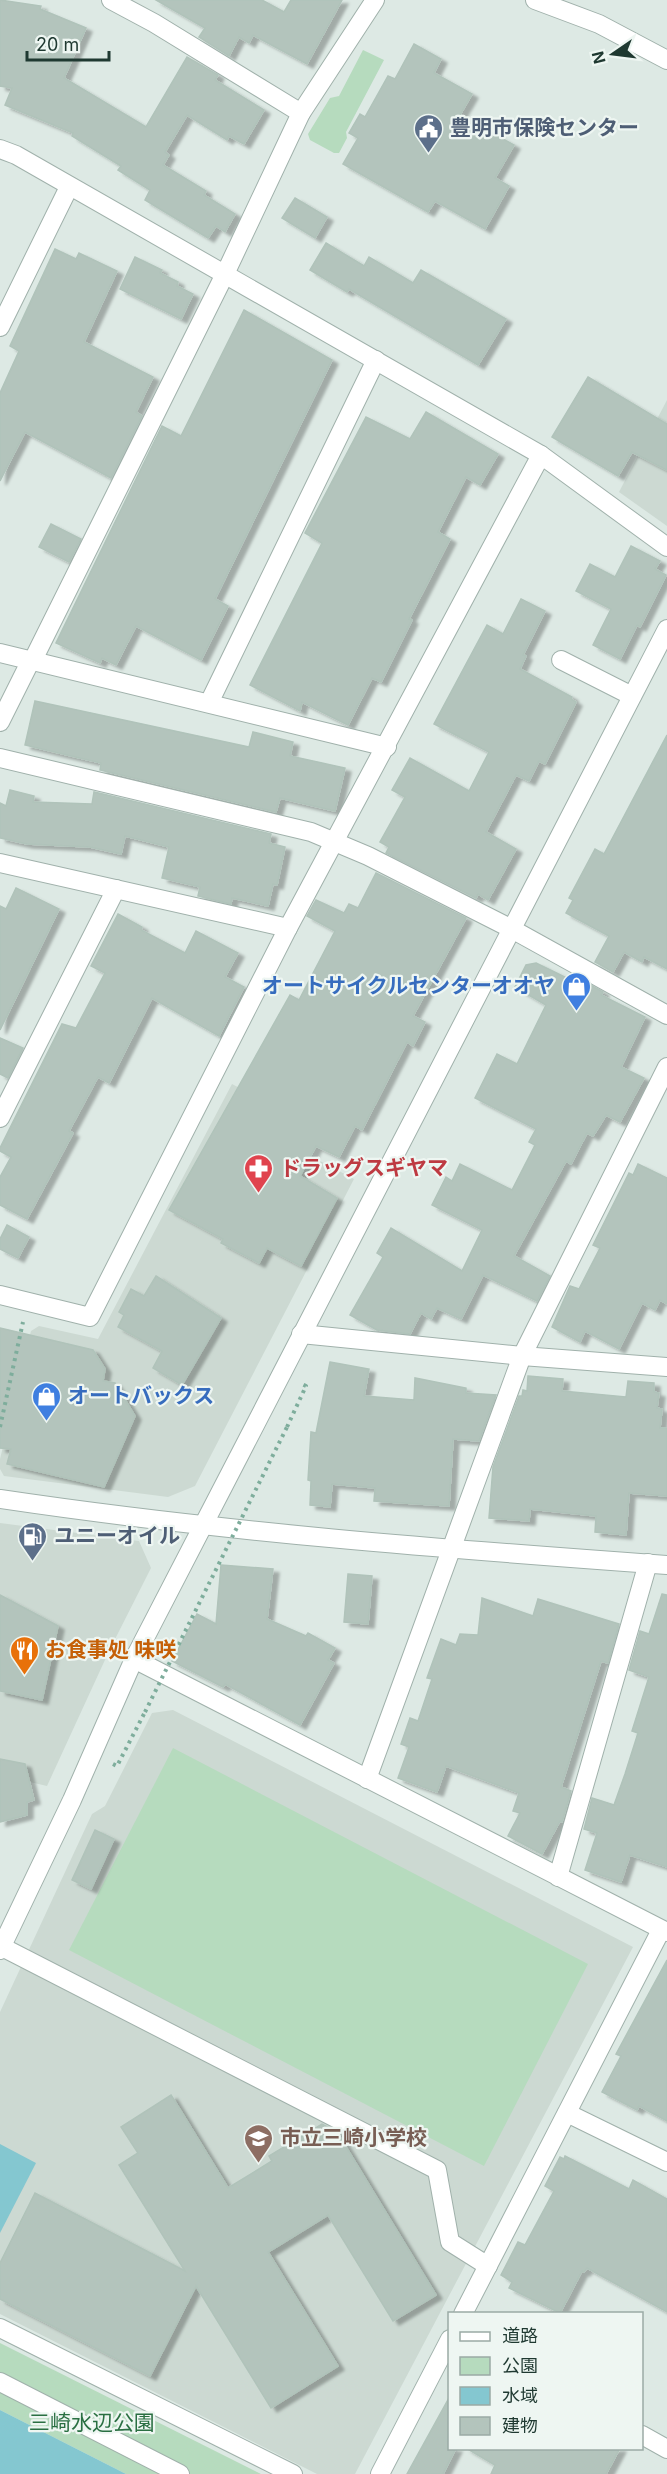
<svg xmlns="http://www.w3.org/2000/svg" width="667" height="2474" viewBox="0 0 667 2474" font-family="Inter,'Noto Sans JP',sans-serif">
<defs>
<filter id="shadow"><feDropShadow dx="6" dy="4" stdDeviation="1.5" flood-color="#0004"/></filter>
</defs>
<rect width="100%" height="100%" fill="#dde9e4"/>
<g fill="#ccd9d2">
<polygon points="667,400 667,526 619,492"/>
<polygon points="232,1084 285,1112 273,1136 354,1179 195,1486 168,1497 4,1476 0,1469 0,1459 31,1331 39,1326 98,1339"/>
<polygon points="0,1523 139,1541 151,1568 110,1649 47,1786 0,1775"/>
<polygon points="173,1710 633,1947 355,2474 317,2474 0,2314 0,2012 92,1814 105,1806 152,1713"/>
</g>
<g fill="#b6dbbe">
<polygon points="363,50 384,60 346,132 347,138 339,153 334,153 310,140 308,134 330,98 339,96"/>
<polygon points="173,1748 588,1964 484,2166 69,1950"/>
<polygon points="0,2343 261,2474 126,2474 0,2410"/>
</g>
<g fill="#84c7d0">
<polygon points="0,2144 36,2163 0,2233"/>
<polygon points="0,2410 126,2474 0,2474"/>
</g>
<g fill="#b3c4bc" stroke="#b0c3ba" stroke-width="1.5" filter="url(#shadow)">
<polygon points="0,0 41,6 40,9 86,28 64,78 146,127 187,57 218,75 215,80 264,110 244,144 229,136 227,140 187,115 165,152 169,155 163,165 206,191 204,195 235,214 225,232 216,226 208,238 145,200 150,190 118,170 121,166 72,136 73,133 5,105 12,88 0,86"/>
<polygon points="156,0 262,0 284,12 291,0 342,0 307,64 253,35 249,43 239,37 229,56 199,37 205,28"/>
<polygon points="414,44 441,59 434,73 472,94 460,115 514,145 495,178 509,186 485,229 435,201 428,212 343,164 358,138 349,133 360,114 365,117 388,76 395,79"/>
<polygon points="295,198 327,217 315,238 282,218"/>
<polygon points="326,243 364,266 369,257 413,283 421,270 506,319 478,365 349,289 347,292 310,270"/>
<polygon points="55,249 76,259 79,253 117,271 84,342 153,377 136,412 142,416 111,478 25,432 0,481 0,393 19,351 10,346"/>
<polygon points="135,257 162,270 160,273 178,282 177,286 193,294 181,319 120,289"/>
<polygon points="244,310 332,360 215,599 228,606 201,660 136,626 116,665 102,658 100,663 56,643 162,426 181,436"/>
<polygon points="588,377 667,424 667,470 632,452 618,476 552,437"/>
<polygon points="426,412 498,454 480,485 466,477 438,532 450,539 409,619 412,620 381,682 372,678 348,725 302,702 300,711 250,685 322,543 305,533 366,417 410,439"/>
<polygon points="51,524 81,539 69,562 39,547"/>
<polygon points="631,546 660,561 655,569 666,575 640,627 637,625 620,659 593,645 611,609 576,591 590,564 615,577"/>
<polygon points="521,599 545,611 523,655 526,656 520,669 572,697 571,699 576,702 545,764 539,761 529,781 516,775 486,832 516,849 488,900 478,894 476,898 386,853 389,847 380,842 405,797 392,790 410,758 469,791 489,752 434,724 487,625 503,634"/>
<polygon points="35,701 249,747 253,732 293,742 290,756 345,768 335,811 280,798 276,812 100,770 101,763 25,745"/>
<polygon points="667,735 667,969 644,957 642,962 624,952 613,972 595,962 609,936 566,913 573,900 569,898 595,849 604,854"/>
<polygon points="10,790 34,796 33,802 92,804 94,792 271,834 269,843 285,847 277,885 273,884 268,906 232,898 231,904 198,896 200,887 162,878 169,847 125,836 121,854 90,847 27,844 0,838 0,803 6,806"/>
<polygon points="376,873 466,918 413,1016 425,1022 413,1046 407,1042 362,1130 355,1126 339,1157 316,1146 300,1176 337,1198 301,1266 267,1248 259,1263 221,1243 223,1239 169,1210 290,995 299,1000 335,931 307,916 316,900 344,913 349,904 358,908"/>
<polygon points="16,888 59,909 0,1030 0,906 6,909"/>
<polygon points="118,914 142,927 141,930 185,953 196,931 238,953 225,977 244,987 219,1036 152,998 109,1083 98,1077 69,1131 73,1133 27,1219 0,1205 0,1177 11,1157 0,1151 0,1148 62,1024 76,1028 105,973 91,966"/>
<polygon points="536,963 583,986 585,982 603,992 601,995 645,1017 621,1067 644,1078 620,1122 606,1115 593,1136 587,1133 571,1164 566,1161 514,1256 550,1276 537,1301 483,1275 461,1319 437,1308 431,1319 421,1313 410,1334 377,1330 350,1315 383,1257 377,1253 391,1228 462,1271 482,1230 432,1205 446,1177 452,1181 460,1164 512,1190 535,1145 529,1142 536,1129 475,1098 497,1054 517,1064 546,1005 515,987 526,965"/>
<polygon points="0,1038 23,1048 8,1078 0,1074"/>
<polygon points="638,1164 667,1178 667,1304 660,1300 655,1310 642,1303 619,1349 585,1331 580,1342 552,1327 570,1286 579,1289 600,1248 593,1245 629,1173 633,1175"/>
<polygon points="7,1225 29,1237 18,1258 0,1249 0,1239"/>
<polygon points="156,1276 221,1318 182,1385 153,1368 162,1351 118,1327 124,1315 119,1312 131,1289 144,1296"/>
<polygon points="0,1328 93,1350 105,1369 103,1381 115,1383 135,1416 104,1487 7,1464 11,1449 0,1448"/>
<polygon points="330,1362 369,1369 364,1396 414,1400 415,1378 466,1388 466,1393 496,1395 479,1441 453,1439 449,1506 374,1501 375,1488 332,1484 330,1507 310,1505 311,1481 308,1480 311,1432 316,1433"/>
<polygon points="528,1376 563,1379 562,1391 626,1397 628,1381 654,1383 654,1392 659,1393 657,1408 662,1409 660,1428 667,1428 667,1496 629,1493 626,1535 595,1532 596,1516 530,1509 529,1521 489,1518 493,1467 519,1396 522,1396 523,1390 527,1391"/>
<polygon points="221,1565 273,1569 267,1619 306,1636 308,1633 335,1648 328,1660 334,1663 300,1725 225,1684 223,1687 172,1661 197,1614 216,1624"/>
<polygon points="348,1574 372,1576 368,1624 344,1622"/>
<polygon points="662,1594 667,1595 667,1867 630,1855 621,1882 585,1870 597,1833 584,1829 592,1798 614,1805 625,1774 638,1733 632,1731 649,1677 629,1670 640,1631 649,1634"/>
<polygon points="0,1595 58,1626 42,1700 0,1691"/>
<polygon points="482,1598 533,1616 538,1599 619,1624 608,1663 601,1661 561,1787 571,1791 562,1822 560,1821 542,1854 508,1836 520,1813 513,1811 519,1793 446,1766 437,1792 398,1778 409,1747 401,1744 410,1718 418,1721 432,1679 427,1678 441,1639 456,1645 460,1634 478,1635"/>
<polygon points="0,1759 25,1764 34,1800 27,1802 27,1815 0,1822"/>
<polygon points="95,1830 114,1839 91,1889 72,1880"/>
<polygon points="667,1960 667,2121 639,2106 637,2110 602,2092 621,2056 616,2054"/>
<polygon points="171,2095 228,2188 272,2161 269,2156 322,2124 337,2132 436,2295 393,2321 328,2215 268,2252 338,2366 271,2408 196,2286 150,2376 0,2299 0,2263 35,2193 185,2271 119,2165 138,2153 121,2127"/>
<polygon points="565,2156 629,2189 633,2180 667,2199 667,2312 587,2268 584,2272 582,2271 560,2313 509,2288 512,2282 501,2275 518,2242 525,2245 554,2191 545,2186 560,2157 564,2159"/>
<polygon points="450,2396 450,2448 456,2448 443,2474 407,2474"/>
<polygon points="466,2448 620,2448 606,2474 491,2474 495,2465"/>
</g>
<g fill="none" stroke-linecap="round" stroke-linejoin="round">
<defs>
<g id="minor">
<polyline points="111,0 154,23 301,113"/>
<polyline points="535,0 599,24 667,60"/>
<polyline points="0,149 16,155 541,455 667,547"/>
<polyline points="0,327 69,187"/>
<polyline points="0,653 387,747"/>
<polyline points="33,660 225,274 301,113 375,0"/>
<polyline points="561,660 632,696"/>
<polyline points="209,703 376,360"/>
<polyline points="0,722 31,660"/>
<polyline points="0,758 311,832 368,856 510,928 667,1015"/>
<polyline points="0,863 288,928"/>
<polyline points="0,1118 116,889"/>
<polyline points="0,1295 90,1317 288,928 541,455"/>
<polyline points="301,1334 522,1356 667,1367"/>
<path d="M 0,1499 C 221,1532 444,1549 667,1565"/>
<polyline points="134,1659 667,1932"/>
<polyline points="367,1779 522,1356 667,1067"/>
<polyline points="558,1877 648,1563"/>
<polyline points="2,1947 437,2170 450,2242 488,2266"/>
<polyline points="0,1950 72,1800 134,1659 667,629"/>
<polyline points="567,2113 667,2162"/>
<polyline points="463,2314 661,1930"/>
<polyline points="0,2328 293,2474"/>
<polyline points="0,2382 180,2474"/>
<polyline points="642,2435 667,2449"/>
<polyline points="380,2474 450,2339"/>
</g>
</defs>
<use href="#minor" stroke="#a0b1ab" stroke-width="20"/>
<g stroke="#7ead9c" stroke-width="4" stroke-dasharray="3 4.5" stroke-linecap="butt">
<polyline points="0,1427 23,1322"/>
<polyline points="287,1427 306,1386 300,1383"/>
<polyline points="113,1764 117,1766 145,1712"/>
</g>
<use href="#minor" stroke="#fff" stroke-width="18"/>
<polyline stroke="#7ead9c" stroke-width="4" stroke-dasharray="3 4.5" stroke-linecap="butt" points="145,1712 287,1427"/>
</g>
<defs>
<symbol id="civic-pin" viewBox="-11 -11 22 30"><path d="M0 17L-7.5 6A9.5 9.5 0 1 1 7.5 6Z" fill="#5c6f8a" stroke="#eef6f2"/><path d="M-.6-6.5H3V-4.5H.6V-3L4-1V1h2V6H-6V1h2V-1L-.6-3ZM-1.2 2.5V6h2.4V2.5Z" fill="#fff"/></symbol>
<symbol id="shop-pin" viewBox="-11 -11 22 30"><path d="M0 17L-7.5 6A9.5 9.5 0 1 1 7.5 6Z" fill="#3f7fe0" stroke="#eef6f2"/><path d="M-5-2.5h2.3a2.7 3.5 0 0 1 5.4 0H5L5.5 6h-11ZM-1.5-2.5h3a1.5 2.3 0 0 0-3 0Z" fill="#fff"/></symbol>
<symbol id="pharmacy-pin" viewBox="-11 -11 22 30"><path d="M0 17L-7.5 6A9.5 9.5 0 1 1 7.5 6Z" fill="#e0444e" stroke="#eef6f2"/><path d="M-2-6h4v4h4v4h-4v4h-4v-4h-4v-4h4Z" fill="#fff"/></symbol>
<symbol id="fuel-pin" viewBox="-11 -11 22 30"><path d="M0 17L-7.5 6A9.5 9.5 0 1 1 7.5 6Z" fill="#5c6f8a" stroke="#eef6f2"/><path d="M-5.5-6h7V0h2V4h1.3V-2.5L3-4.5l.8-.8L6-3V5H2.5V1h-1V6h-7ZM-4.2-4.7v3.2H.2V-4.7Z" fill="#fff"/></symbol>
<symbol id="restaurant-pin" viewBox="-11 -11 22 30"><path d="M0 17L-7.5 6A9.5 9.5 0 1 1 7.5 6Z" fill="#e8710a" stroke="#eef6f2"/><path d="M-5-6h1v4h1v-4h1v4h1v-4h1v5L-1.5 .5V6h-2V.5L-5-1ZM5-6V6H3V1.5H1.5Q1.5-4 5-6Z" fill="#fff"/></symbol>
<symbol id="school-pin" viewBox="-11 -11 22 30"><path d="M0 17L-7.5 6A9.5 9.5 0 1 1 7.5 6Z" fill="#8d6e63" stroke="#eef6f2"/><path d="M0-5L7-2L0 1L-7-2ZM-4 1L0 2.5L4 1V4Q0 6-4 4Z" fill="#fff"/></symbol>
</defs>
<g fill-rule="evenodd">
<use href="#civic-pin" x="412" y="112" width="33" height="45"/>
<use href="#shop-pin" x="560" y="970" width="33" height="45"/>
<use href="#pharmacy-pin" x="242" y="1152" width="33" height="45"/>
<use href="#shop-pin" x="30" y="1380" width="33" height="45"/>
<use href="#fuel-pin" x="16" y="1520" width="33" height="45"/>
<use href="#restaurant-pin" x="8" y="1634" width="33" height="45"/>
<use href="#school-pin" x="242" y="2122" width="33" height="45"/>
</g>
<g text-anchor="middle" stroke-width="4.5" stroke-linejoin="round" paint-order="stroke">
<g font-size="21" font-weight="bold" fill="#4e5e75" stroke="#eef6f2" text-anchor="start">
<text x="450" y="135">豊明市保険センター</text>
<text x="54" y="1543">ユニーオイル</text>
</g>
<g font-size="21" font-weight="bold" fill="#366cbe" stroke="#eef6f2" text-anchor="end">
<text x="555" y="993">オートサイクルセンターオオヤ</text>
<text x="68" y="1403" text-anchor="start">オートバックス</text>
</g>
<g font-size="21" font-weight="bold" fill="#be3a42" stroke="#eef6f2" text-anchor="start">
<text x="280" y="1175">ドラッグスギヤマ</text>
</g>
<g font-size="21" font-weight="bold" fill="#c56008" stroke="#eef6f2" text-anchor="start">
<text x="45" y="1657">お食事処 味咲</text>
</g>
<g font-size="21" font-weight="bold" fill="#785e54" stroke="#eef6f2" text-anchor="start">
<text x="280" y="2145">市立三崎小学校</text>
</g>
<g font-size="21" fill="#2a6f42" stroke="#eef6f2">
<text x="92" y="2430">三崎水辺公園</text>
</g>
</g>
<rect x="448" y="2312" width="195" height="138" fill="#eef6f2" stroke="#9baaa5" stroke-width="1.5"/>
<rect x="460" y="2332" width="30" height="9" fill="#ffffff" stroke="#9baaa5" stroke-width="1.5"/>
<text x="502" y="2342" font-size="18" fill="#1f3931">道路</text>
<rect x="460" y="2357" width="30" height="18" fill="#b6dbbe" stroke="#9baaa5" stroke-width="1.5"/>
<text x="502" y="2372" font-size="18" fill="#1f3931">公園</text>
<rect x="460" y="2387" width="30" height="18" fill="#84c7d0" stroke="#9baaa5" stroke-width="1.5"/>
<text x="502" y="2402" font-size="18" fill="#1f3931">水域</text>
<rect x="460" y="2417" width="30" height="18" fill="#b3c4bc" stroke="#9baaa5" stroke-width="1.5"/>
<text x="502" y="2432" font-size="18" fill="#1f3931">建物</text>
<g transform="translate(613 54) rotate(256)" stroke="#eef6f2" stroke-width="4.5" paint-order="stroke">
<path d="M0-4.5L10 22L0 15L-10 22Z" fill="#1f3931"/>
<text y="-9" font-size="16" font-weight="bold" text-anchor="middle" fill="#1f3931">N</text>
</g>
<path d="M27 51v9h82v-9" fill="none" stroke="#1f3931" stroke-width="3"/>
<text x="36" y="51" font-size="18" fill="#1f3931" stroke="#eef6f2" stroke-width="4.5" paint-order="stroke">20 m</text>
</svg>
